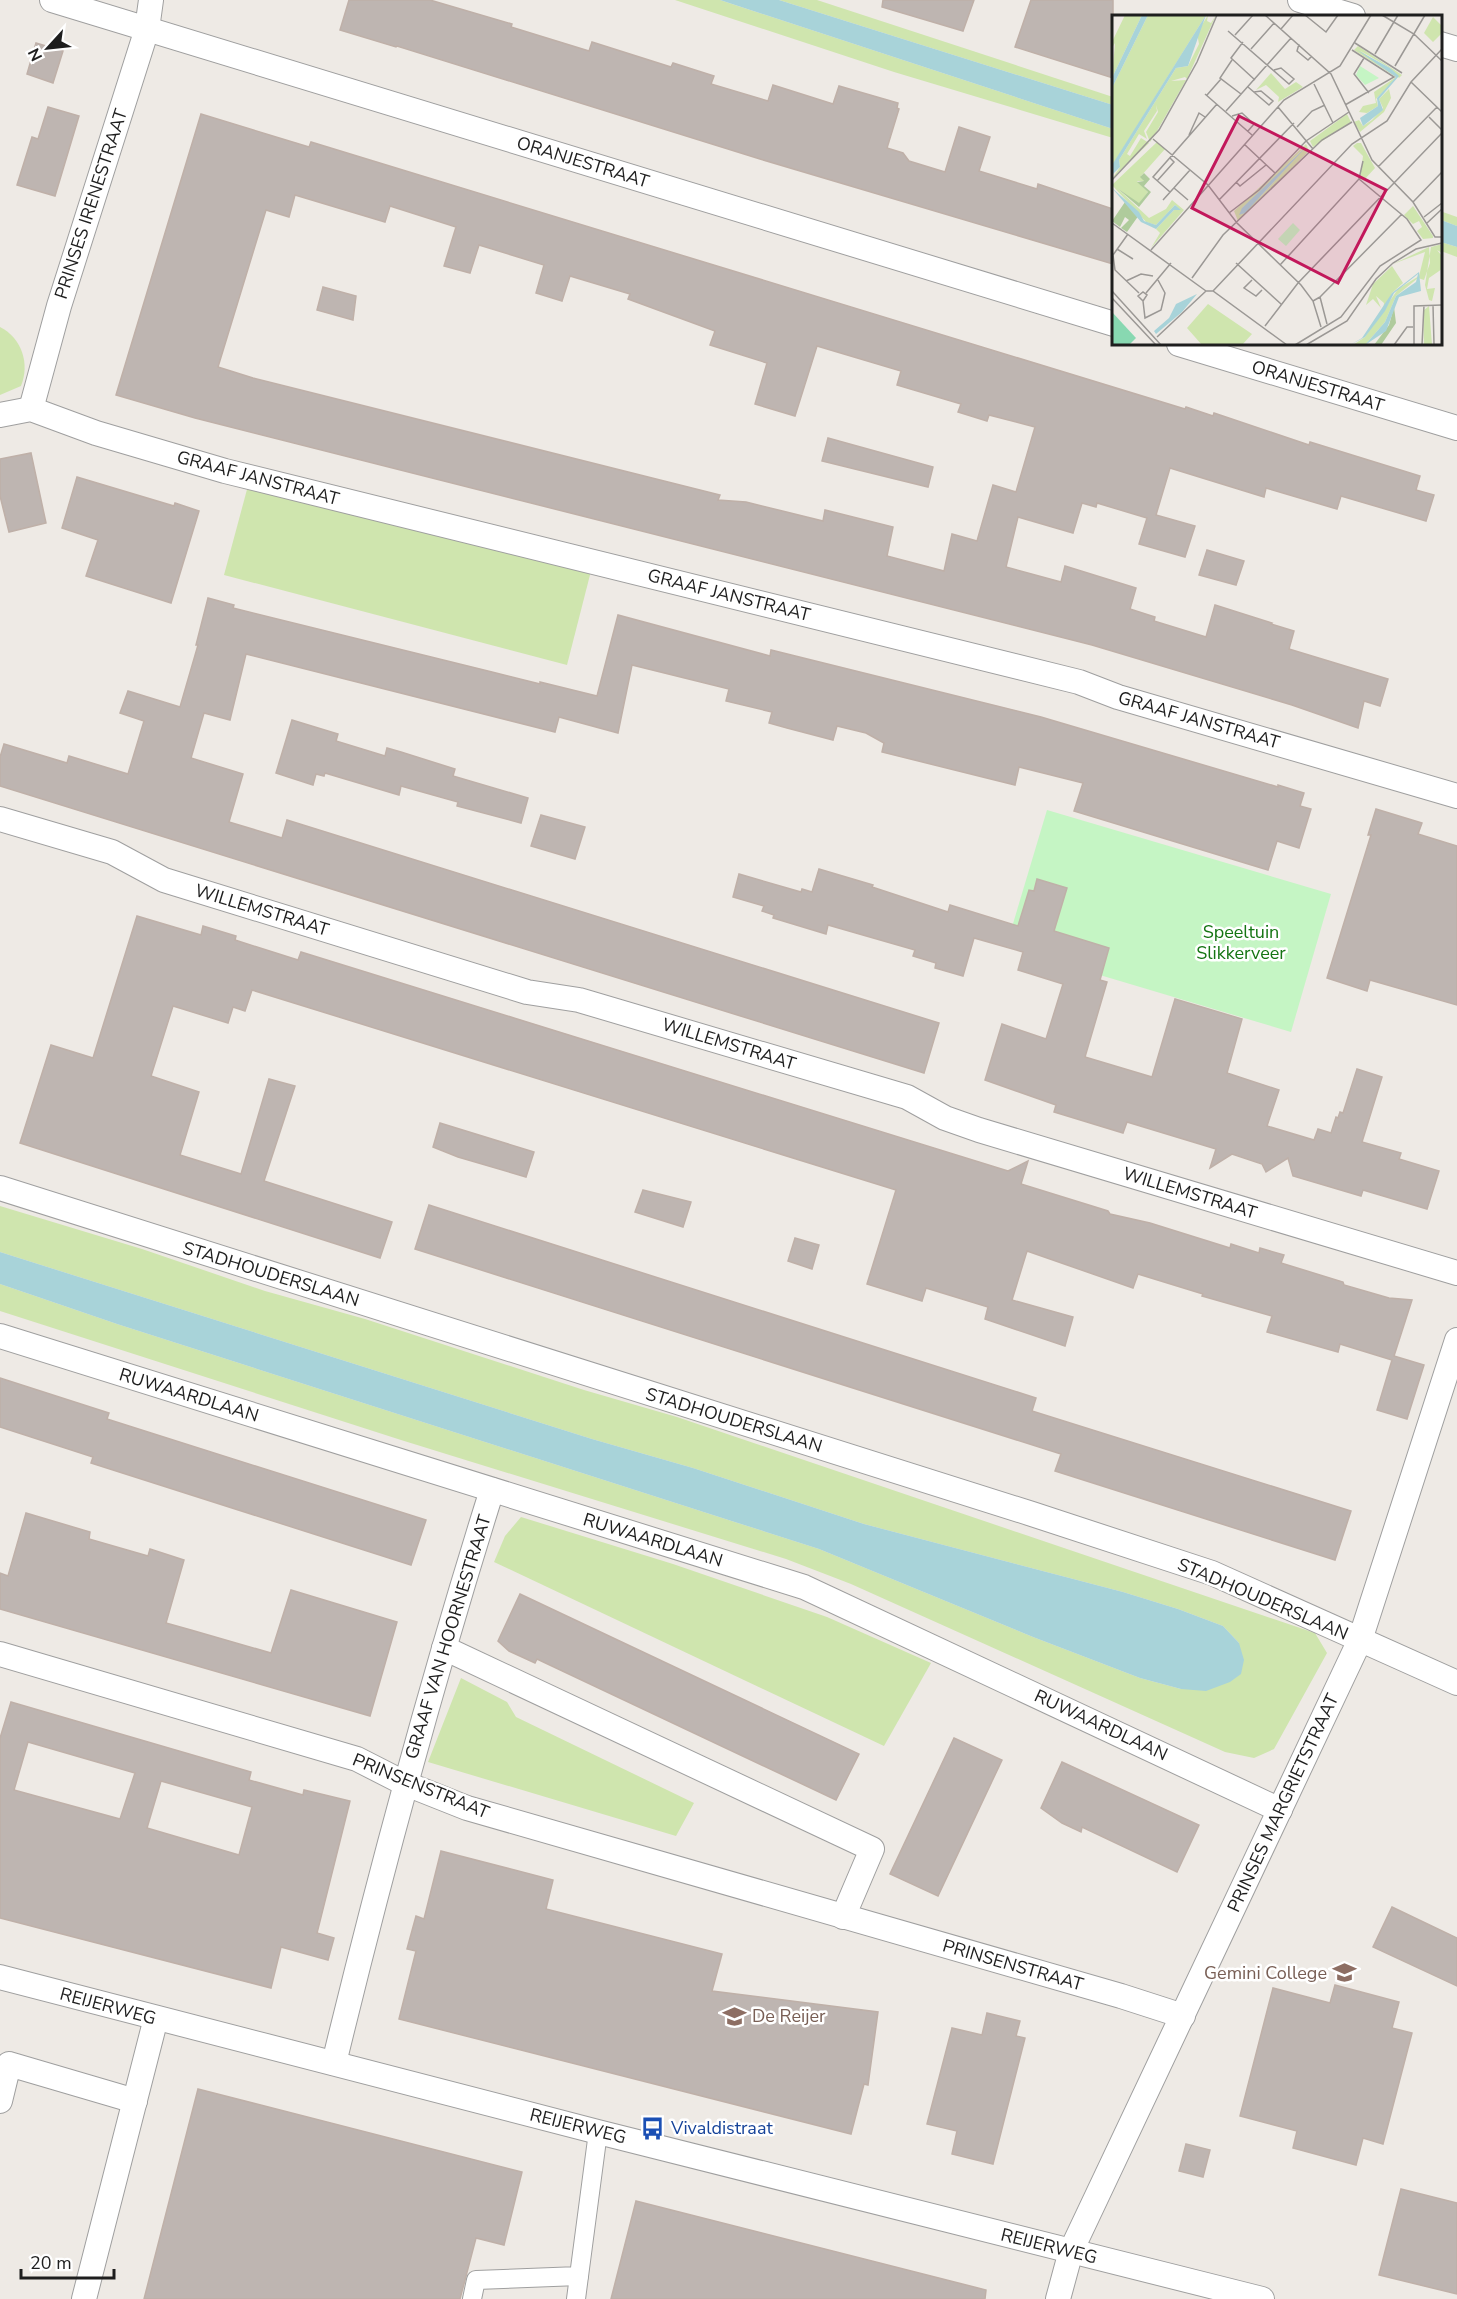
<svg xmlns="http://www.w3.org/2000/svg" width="1457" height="2299" viewBox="0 0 1457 2299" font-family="'Nunito Sans',sans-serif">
<rect width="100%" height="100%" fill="#eeeae5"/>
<g fill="#cfe5ae">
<polygon points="675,0 720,0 738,6 1113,129 1113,138 894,72"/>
<polygon points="779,0 817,0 1113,97 1113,105"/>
<polygon points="1440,211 1457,217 1457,226 1441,220"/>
<polygon points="1441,242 1457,247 1457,257 1441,251"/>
<path d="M 0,327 C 22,338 30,364 21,386 L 0,395 Z"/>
<polygon points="249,482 591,571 567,665 224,575"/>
<polygon points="0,1206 142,1249 265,1291 365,1319 584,1390 677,1417 1315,1633 1327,1653 1274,1749 1254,1758 1225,1752 851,1584 786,1559 401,1440 0,1311 0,1284 117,1324 819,1549 1033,1637 1140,1678 1181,1689 1239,1643 1223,1626 1178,1609 1123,1592 864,1524 693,1468 592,1439 0,1252"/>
<polygon points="521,1517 673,1564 827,1617 931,1663 884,1746 494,1562 505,1536"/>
<polygon points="461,1678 507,1702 516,1717 694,1803 676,1836 428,1762"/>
</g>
<polygon fill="#c5f5c4" points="1047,810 1331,894 1291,1032 1006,947"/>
<g fill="#a8d3d9">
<polygon points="720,0 779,0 1113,105 1113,129"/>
<polygon points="1441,220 1457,226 1457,247 1441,242"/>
<polygon points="0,1252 592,1439 693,1468 864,1524 1123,1592 1178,1609 1223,1626 1239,1643 1244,1660 1241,1674 1230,1682 1206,1691 1181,1689 1140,1678 1033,1637 819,1549 117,1324 0,1284"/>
</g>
<g fill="#beb5b1" stroke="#bfb0a8" stroke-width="1.5" fill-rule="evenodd">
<polygon points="349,0 430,0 512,24 511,27 589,51 592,42 671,67 673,63 714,76 711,84 768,101 773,85 833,104 839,86 898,103 897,108 899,109 887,148 903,153 909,161 945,172 959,127 990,137 979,171 1037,189 1038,184 1113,209 1113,264 760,159 397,46 396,47 340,30"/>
<polygon points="883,0 974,0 963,31 882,7"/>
<polygon points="1031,0 1113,0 1113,78 1015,47"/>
<polygon points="36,43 63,51 53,83 27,74"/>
<polygon points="48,107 79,116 55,196 17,185 32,137 38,139"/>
<path d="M 201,114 L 309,147 L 311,142 L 1185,409 L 1186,407 L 1213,416 L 1214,413 L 1309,445 L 1310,442 L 1420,476 L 1416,490 L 1434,495 L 1426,521 L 1341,496 L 1337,509 L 1266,488 L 1264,497 L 1170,468 L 1156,515 L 1195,526 L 1185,557 L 1139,544 L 1147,518 L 1097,503 L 1096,507 L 1082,503 L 1073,533 L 1018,517 L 1006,567 L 1061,582 L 1065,566 L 1136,588 L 1130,609 L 1155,617 L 1154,621 L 1206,637 L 1215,605 L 1272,623 L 1271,624 L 1294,631 L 1289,649 L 1388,679 L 1380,706 L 1364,701 L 1358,728 L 1292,705 L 1092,645 L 195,418 L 116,395 ZM 295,195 L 385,222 L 390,206 L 456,227 L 444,266 L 470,273 L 479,245 L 544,265 L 536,293 L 562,301 L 570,276 L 630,294 L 628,299 L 715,331 L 710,345 L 767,363 L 755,404 L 795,416 L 817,346 L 901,371 L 897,385 L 961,404 L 958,412 L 987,421 L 989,415 L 1035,427 L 1016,492 L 993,485 L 977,541 L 952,534 L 944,571 L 887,556 L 893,527 L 825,510 L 823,521 L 746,502 L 718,500 L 720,495 L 253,378 L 218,367 L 266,210 L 289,217 Z"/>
<polygon points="323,287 356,296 353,320 317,310"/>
<polygon points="828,438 933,467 928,487 822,461"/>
<polygon points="31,453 46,523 9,532 0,496 0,459"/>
<polygon points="77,477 174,506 175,503 199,511 171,603 86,576 98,540 62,528"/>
<polygon points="1207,550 1244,561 1236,585 1199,575"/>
<polygon points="208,598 234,605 233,608 492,672 540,684 540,682 597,696 618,615 770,656 771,650 1041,717 1278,787 1278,785 1304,793 1300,806 1311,809 1299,848 1277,841 1268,870 1074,811 1083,783 1019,767 1015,785 882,752 884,743 866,733 837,726 833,740 787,728 769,723 772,712 726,701 729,689 632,665 618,733 559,717 555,732 246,654 230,720 204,713 191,758 243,774 229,822 282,838 287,820 939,1023 924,1073 0,786 0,757 4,744 67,763 69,756 128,774 144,721 120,713 128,691 180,707 198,645 196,645"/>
<polygon points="292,720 338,734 336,741 385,756 387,748 401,752 455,769 453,776 528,798 521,823 457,806 458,802 401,786 399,795 325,773 324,776 316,774 313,785 276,773"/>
<polygon points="1376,809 1422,823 1418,834 1457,846 1457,1005 1370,980 1367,991 1327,978 1371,835 1368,835"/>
<polygon points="541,815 585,827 575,859 531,846"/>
<polygon points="819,869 873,885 872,887 948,912 950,905 1018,926 1029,890 1034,891 1037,879 1067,888 1054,931 1109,948 1100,980 1107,982 1085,1057 1152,1077 1175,999 1242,1019 1227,1073 1279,1090 1267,1126 1314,1140 1318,1129 1331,1133 1336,1117 1338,1118 1340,1112 1343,1113 1357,1069 1382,1077 1362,1142 1401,1153 1399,1159 1439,1171 1427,1209 1363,1190 1361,1196 1293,1176 1288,1158 1266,1172 1262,1164 1232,1154 1210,1168 1216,1149 1127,1122 1123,1133 1054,1112 1056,1105 985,1080 1002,1024 1046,1039 1063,984 1018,970 1023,952 974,938 963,976 935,968 936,963 913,956 915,950 828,925 826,934 773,918 774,915 762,911 764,906 733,897 739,874 801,892 802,889 812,892"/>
<polygon points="137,916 201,935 203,926 236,936 235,940 298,960 301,952 1008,1171 1028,1161 1021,1184 1108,1211 1110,1214 1150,1223 1230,1248 1231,1244 1259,1253 1260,1248 1284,1255 1281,1263 1343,1282 1344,1285 1389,1298 1412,1300 1394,1356 1424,1365 1407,1419 1377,1410 1392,1360 1340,1344 1338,1352 1267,1332 1272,1316 1202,1296 1203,1294 1138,1274 1133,1288 1027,1251 1012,1300 1073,1317 1065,1346 985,1319 988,1307 926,1288 922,1301 867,1284 896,1190 252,990 245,1011 233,1007 228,1023 173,1006 151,1076 199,1092 180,1155 241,1174 269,1079 295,1086 264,1181 392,1222 380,1258 20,1143 51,1045 93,1058"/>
<polygon points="440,1123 534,1152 526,1177 458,1157 433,1147"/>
<polygon points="643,1190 691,1202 683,1227 635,1212"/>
<polygon points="429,1205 1036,1398 1032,1411 1351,1511 1335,1560 1055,1471 1061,1454 415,1249"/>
<polygon points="795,1238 819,1245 812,1269 788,1261"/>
<polygon points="0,1378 109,1413 107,1419 426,1520 411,1565 91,1463 93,1457 0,1427"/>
<polygon points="26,1513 90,1532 89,1539 148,1556 150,1549 184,1560 166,1623 191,1630 271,1653 291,1590 397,1622 370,1716 0,1609 0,1573 8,1576"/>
<polygon points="520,1594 859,1754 836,1800 537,1659 535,1663 509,1651 498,1641"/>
<path d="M 11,1702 L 251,1772 L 249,1780 L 303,1795 L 304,1790 L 350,1801 L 317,1933 L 334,1938 L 328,1960 L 281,1947 L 271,1988 L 0,1918 L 0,1738 ZM 28,1742 L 135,1773 L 120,1819 L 14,1790 ZM 161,1781 L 252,1807 L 239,1855 L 147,1828 Z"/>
<polygon points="954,1738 1002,1760 938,1896 890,1874"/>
<polygon points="1062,1762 1199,1825 1177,1872 1082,1827 1081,1832 1062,1823 1041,1808"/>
<polygon points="441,1851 553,1880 546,1909 722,1954 712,1991 878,2012 868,2085 864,2084 851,2134 399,2019 416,1951 407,1949 416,1916 424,1919"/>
<polygon points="1392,1907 1457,1938 1457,1986 1373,1947"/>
<polygon points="1335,1985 1399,2002 1392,2028 1412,2033 1383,2144 1363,2138 1356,2165 1293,2148 1297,2131 1240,2116 1273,1988 1330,2003"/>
<polygon points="987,2013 1020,2021 1016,2036 1025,2038 993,2164 952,2154 957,2131 927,2124 952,2028 982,2035"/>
<polygon points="198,2089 522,2172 504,2245 476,2238 460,2299 144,2299"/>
<polygon points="1186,2144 1210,2150 1203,2177 1179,2171"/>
<polygon points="1401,2189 1457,2203 1457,2294 1379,2275"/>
<polygon points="636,2201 986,2290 985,2299 611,2299"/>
</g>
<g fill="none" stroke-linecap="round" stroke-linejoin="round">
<defs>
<g id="pedestrian">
<polyline points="472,2299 476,2280 579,2276 598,2132"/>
<polyline points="576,2299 579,2276"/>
</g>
<g id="minor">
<polyline points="52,0 1114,324"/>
<polyline points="1300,0 1353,16"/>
<polyline points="1440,44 1457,49"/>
<polyline points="1179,344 1457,428"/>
<polyline points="31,409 59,306 147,29 151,0"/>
<polyline points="0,415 31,409 96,433 225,471 1079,682 1118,697 1457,796"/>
<polyline points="0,819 112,852 164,880 527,992 579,1000 907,1097 945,1118 979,1130 1457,1273"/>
<polyline points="0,1188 1032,1514 1212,1573 1457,1683"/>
<polyline points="0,1336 804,1587 1280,1810"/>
<polyline points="444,1648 872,1849 843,1917"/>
<polyline points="0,1654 357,1759 404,1783 467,1808 1121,1996 1183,2016"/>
<polyline points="0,1977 598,2132 1262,2299"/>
<path d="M 334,2063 C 381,1870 432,1680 492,1490"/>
<polyline points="0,2101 9,2064 135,2101"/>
<polyline points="84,2299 156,2018"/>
<polyline points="1058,2299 1071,2251 1360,1640 1457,1340"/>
</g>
</defs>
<use href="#pedestrian" stroke="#9f9f9f" stroke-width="20"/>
<use href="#minor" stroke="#9f9f9f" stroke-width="26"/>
<use href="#pedestrian" stroke="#fff" stroke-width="18"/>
<use href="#minor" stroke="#fff" stroke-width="24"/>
</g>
<defs>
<symbol id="school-bare" viewBox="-9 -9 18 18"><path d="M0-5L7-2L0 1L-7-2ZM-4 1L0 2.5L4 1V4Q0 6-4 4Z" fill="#8d6e63" stroke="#fff" stroke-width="2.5" paint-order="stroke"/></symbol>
<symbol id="bus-bare" viewBox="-9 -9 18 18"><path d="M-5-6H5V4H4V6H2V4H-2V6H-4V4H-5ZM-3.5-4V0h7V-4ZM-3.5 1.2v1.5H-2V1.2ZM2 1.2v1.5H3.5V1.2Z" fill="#1a4fb4" stroke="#fff" stroke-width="2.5" paint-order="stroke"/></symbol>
</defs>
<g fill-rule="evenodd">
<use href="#school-bare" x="1328" y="1956" width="33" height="33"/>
<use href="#school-bare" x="718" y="2000" width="33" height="33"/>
<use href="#bus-bare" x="636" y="2112" width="33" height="33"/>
</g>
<g text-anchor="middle" stroke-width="5" stroke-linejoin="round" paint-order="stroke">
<g font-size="18" fill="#1e1e1e" stroke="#fff">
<text transform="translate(583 162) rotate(17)" y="6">ORANJESTRAAT</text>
<text transform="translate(91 204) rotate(-72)" y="6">PRINSES IRENESTRAAT</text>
<text transform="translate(1318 386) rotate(17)" y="6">ORANJESTRAAT</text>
<text transform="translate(258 478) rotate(15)" y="6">GRAAF JANSTRAAT</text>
<text transform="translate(729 595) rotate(14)" y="6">GRAAF JANSTRAAT</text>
<text transform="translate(1199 720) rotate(16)" y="6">GRAAF JANSTRAAT</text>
<text transform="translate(262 910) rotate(17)" y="6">WILLEMSTRAAT</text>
<text transform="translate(729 1044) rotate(17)" y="6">WILLEMSTRAAT</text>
<text transform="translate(1190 1193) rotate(17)" y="6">WILLEMSTRAAT</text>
<text transform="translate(271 1274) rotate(17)" y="6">STADHOUDERSLAAN</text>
<text transform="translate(189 1395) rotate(17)" y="6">RUWAARDLAAN</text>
<text transform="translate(734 1420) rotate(17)" y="6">STADHOUDERSLAAN</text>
<text transform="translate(653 1540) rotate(17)" y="6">RUWAARDLAAN</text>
<text transform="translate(1263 1599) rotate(23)" y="6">STADHOUDERSLAAN</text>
<text transform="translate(448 1637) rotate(-73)" y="6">GRAAF VAN HOORNESTRAAT</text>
<text transform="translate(1101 1725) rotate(25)" y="6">RUWAARDLAAN</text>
<text transform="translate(421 1786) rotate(22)" y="6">PRINSENSTRAAT</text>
<text transform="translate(1283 1803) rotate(-65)" y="6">PRINSES MARGRIETSTRAAT</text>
<text transform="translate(1013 1965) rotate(16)" y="6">PRINSENSTRAAT</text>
<text transform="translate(108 2006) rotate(15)" y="6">REIJERWEG</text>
<text transform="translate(578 2126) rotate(14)" y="6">REIJERWEG</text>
<text transform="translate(1049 2246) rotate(14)" y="6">REIJERWEG</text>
</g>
<g font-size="18" fill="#157513" stroke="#fff">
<text x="1241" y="938">Speeltuin<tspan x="1241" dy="21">Slikkerveer</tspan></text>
</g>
<g font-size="18" fill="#785e54" stroke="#fff" text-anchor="end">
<text x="1327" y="1979">Gemini College</text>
<text x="752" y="2022" text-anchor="start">De Reijer</text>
</g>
<g font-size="18" fill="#164399" stroke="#fff" text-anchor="start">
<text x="671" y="2134">Vivaldistraat</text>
</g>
</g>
<g transform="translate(1112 15)">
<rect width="330" height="330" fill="#eeeae5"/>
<path d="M 13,0 L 30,0 L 0,63 L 3,28 L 0,33 L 0,27 ZM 36,0 L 94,0 L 0,151 L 0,73 ZM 96,0 L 95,6 L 99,8 L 104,0 L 75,64 L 73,62 L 59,66 L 74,65 L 45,116 L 38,127 L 34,117 L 46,97 L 44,90 L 45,96 L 32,116 L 35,124 L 27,119 L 15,139 L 18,141 L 29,123 L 37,128 L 0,164 L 8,152 L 7,145 L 64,53 L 76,51 L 87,29 L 85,18 ZM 321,2 L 330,11 L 330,18 L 321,27 L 312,18 ZM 246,31 L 290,60 L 287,63 L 278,53 L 247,35 L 284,60 L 284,63 L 264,84 L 266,91 L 255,98 L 247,97 L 251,91 L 264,88 L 262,77 L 284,62 L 242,35 ZM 159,58 L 173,74 L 184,67 L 191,72 L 166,87 L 167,82 L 154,70 L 144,75 ZM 277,74 L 279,83 L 272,97 L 248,117 L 242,107 L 247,105 L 251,111 L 260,105 L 271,93 L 267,84 ZM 235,99 L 239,107 L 201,132 L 198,126 ZM 45,127 L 53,134 L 29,161 L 32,166 L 25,166 L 36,177 L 27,189 L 5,173 L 37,203 L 54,194 L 60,185 L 72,195 L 39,233 L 48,218 L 44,214 L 62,195 L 68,195 L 63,190 L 44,210 L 34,207 L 0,170 ZM 245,128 L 249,128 L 263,153 L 252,165 L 248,164 L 251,141 L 241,131 ZM 194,129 L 197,136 L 126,206 L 122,196 ZM 193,132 L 149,181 L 130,193 L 149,177 ZM 301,191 L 321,221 L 321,223 L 311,224 L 305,216 L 310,212 L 307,206 L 301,209 L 292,200 ZM 330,229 L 330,238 L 325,235 L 330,241 L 330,254 L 317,263 L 315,274 L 323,273 L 320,286 L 317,285 L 313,270 L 319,232 ZM 317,232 L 318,248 L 312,265 L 306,263 L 284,281 L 273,307 L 253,330 L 241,330 L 253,322 L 286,274 L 307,261 L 313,237 L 281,249 ZM 280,251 L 291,268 L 280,278 L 271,297 L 272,288 L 264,281 L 269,293 L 261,284 L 254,290 L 261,269 ZM 96,289 L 140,319 L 130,330 L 90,330 L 75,313 ZM 317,291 L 320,330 L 312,330 L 311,296 Z" fill="#cfe5ae" fill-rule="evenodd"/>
<path d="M 32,158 L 38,164 L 32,171 L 39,177 L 27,192 L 5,173 L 27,188 L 36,177 L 25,167 L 32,166 L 28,162 ZM 13,187 L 27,200 L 15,217 L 9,213 L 17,205 L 13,202 L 8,212 L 0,206 ZM 282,292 L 284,308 L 269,330 L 262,330 L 277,310 Z" fill="#afcb9c"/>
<path d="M 248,51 L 267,63 L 253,70 L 244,60 ZM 181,208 L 188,215 L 174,231 L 166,224 Z" fill="#c5f5c4"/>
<path d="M 0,297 L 24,323 L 17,330 L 0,330 Z" fill="#88d8b1"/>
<path d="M 30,0 L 36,0 L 0,73 L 0,63 ZM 94,0 L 76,51 L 64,53 L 7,145 L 8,152 L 0,160 L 0,150 ZM 245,35 L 278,53 L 287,61 L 267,84 L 271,95 L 251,111 L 248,103 L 266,91 L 265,83 L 284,62 ZM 194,132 L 133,198 L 127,200 L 130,193 ZM 0,173 L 27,197 L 32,206 L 44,210 L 63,190 L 69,195 L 62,195 L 44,214 L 29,207 ZM 307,257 L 309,276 L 287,282 L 274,316 L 253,330 L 273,307 L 284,281 L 304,267 L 306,259 L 282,278 L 273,296 L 253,322 L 238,330 L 250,323 L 280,278 ZM 85,279 L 70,297 L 44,319 L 42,316 L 57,303 L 64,289 Z" fill="#a8d3d9"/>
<path fill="none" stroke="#9b9895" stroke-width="1.5" d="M 153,0 L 219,59 L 260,145 L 301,187 L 323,222 L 330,222M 193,0 L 214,17 L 226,0M 270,0 L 302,19 L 330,46M 169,14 L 181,0M 116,16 L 177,69 L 182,64 L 169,53 L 162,55M 123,20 L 141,0M 131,27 L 119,43 L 143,65M 243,28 L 290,58M 187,29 L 185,36 L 196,45 L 200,41M 139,34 L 162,8M 263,39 L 286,0M 252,43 L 242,59 L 257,78M 120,45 L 108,63 L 129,79M 283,51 L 313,0M 299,67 L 330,97M 202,69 L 221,108M 136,72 L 157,90 L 161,86 L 149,76 L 142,77M 93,79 L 140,120M 95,80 L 109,64M 233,90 L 282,62 L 240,35M 166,92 L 201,134M 114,96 L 179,23M 120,101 L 130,98 L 142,109 L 136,116M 317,102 L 330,115M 185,112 L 200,96 L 213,90M 77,120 L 87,98 L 93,102M 41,124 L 96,170 L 125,208 L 189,270 L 201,286 L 209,312M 132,129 L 163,158M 266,152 L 325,92M 0,165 L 47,115 L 85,47 L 105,0M 45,166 L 62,147 L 58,143M 124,167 L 128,171 L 154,150M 62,173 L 76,185M 58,177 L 41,162 L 105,89M 51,185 L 78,155M 107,185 L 182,108M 301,187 L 330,157M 117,198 L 147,175 L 194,126 L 237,97M 312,202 L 330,188M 0,208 L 94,276M 315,208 L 330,194M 16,219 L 1,240 L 3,255 L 27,278M 5,234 L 21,244M 39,235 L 172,85 L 228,51 L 259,0M 124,248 L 169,289M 168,250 L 247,164 L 251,146M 80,263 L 111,220 L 210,125 L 240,107M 140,265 L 132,273 L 144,281 L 150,275M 14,266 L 29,259 L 41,261M 0,276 L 49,330M 94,276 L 101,276 L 175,330M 101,276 L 240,129 L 275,106 L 299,67 L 330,34M 34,278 L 59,248M 208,282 L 290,199M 0,283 L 44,330M 31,286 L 26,281 L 31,277 L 35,280 L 31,286 L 33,303 L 49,295 L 53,278 L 46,265M 201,286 L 208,282 L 215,309M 321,290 L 322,330M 153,311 L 186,268 L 330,118M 45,322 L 94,276M 183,330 L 229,302 L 268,251 L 309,225 L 295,204 L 247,164M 194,330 L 235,306 L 264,264 L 281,248 L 304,234 L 330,228M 282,330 L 295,312 L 301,312M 302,330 L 302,291 L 330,290M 310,330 L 312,290"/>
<path fill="#c2185b" fill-opacity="0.15" stroke="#c2185b" stroke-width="3" d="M 127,101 L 274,175 L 226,268 L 80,193 Z"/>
<rect width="330" height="330" fill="none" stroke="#1e1e1e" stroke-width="3"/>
</g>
<g transform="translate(48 48) rotate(243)" stroke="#ffffff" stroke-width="4.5" paint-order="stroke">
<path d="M0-4.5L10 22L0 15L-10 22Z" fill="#1e1e1e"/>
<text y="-9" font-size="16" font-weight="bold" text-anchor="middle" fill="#1e1e1e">N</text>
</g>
<path d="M21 2269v9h93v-9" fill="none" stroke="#1e1e1e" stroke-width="3"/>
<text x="30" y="2269" font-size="18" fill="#1e1e1e" stroke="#ffffff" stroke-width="4.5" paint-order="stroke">20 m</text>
</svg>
